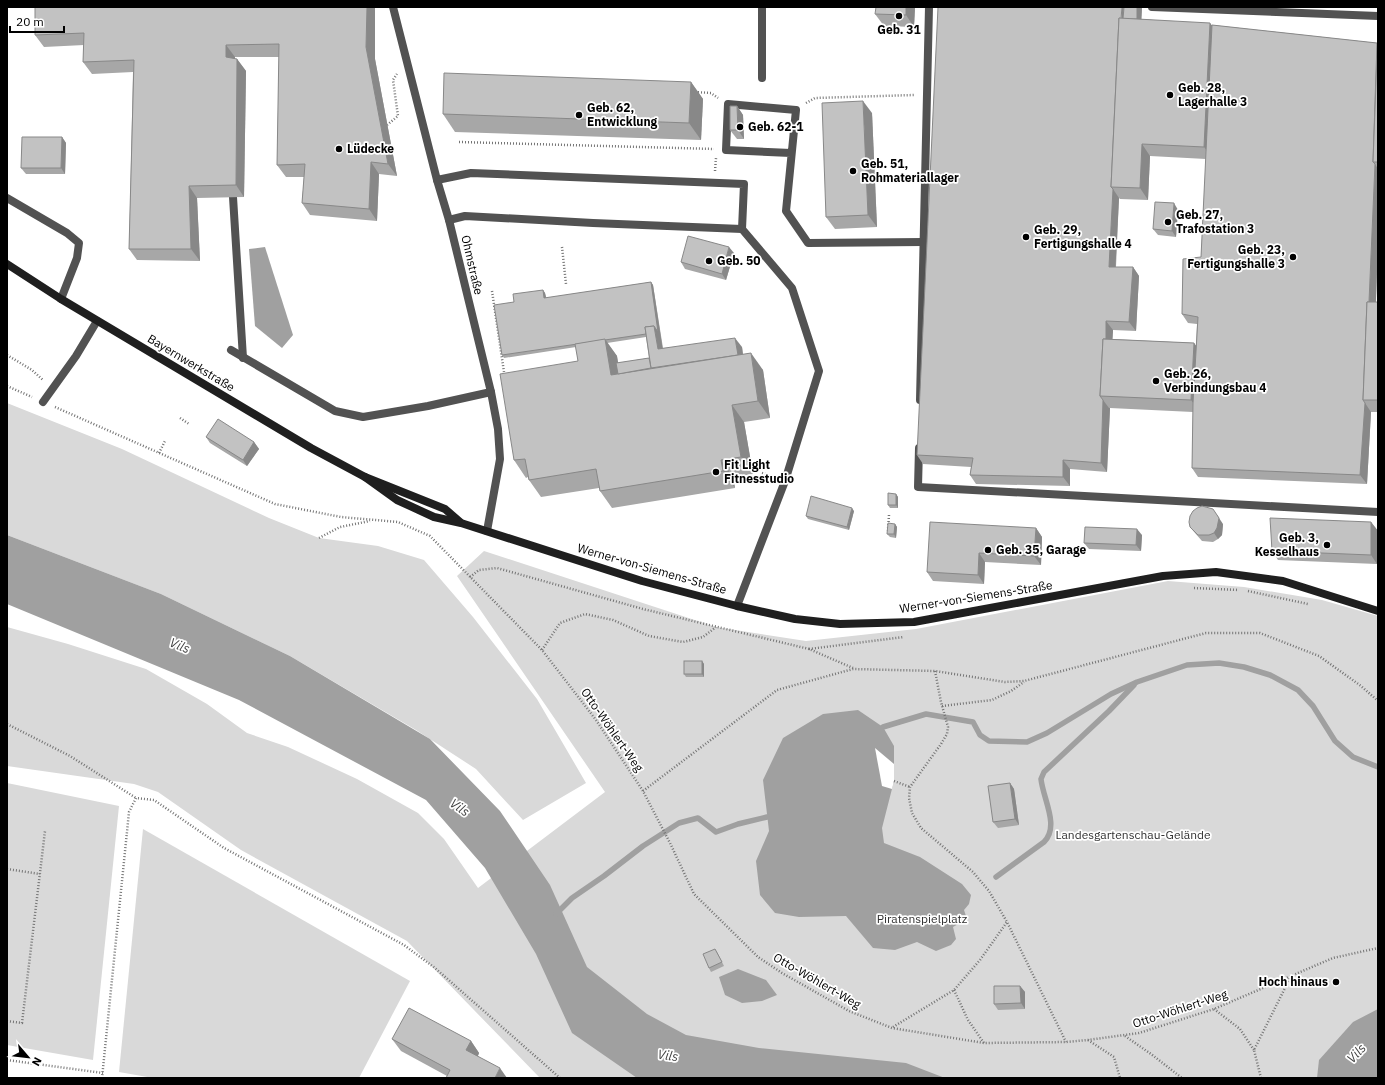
<svg xmlns="http://www.w3.org/2000/svg" width="1385" height="1085" viewBox="0 0 1385 1085" font-family="'IBM Plex Sans',sans-serif">
<rect width="100%" height="100%" fill="#fff"/>
<g fill="#d9d9d9">
<polygon points="7,403 122,449 269,518 319,538 378,546 424,560 473,617 537,699 586,783 523,820 476,769 416,730 290,656 161,594 7,535"/>
<polygon points="484,551 716,627 806,641 916,629 1168,581 1244,587 1322,600 1378,616 1378,1078 540,1078 407,941 241,850 158,792 134,784 7,766 7,627 68,644 146,669 207,704 247,733 288,747 357,779 418,813 444,839 478,888 605,792 457,576"/>
<polygon points="7,783 119,806 93,1060 7,1045"/>
<polygon points="143,829 410,981 359,1078 153,1078 119,1072"/>
</g>
<g fill="#a0a0a0">
<polygon points="265,247 293,335 282,348 255,326 249,249"/>
<polygon points="7,535 161,594 290,656 430,739 500,811 550,885 587,967 647,1014 686,1035 759,1048 906,1063 945,1078 637,1078 572,1033 536,954 485,868 426,800 239,700 7,604"/>
<polygon points="858,710 883,727 894,746 894,781 882,828 884,843 920,857 962,884 971,895 969,904 964,910 967,919 953,927 956,939 951,945 936,951 917,942 895,950 873,948 846,916 799,917 775,913 760,895 756,861 769,831 763,780 783,738 823,714"/>
<polygon points="738,969 766,980 777,995 762,1001 742,1003 725,995 719,977"/>
<polygon points="1378,1009 1378,1078 1317,1078 1319,1060 1353,1022"/>
</g>
<polygon fill="#fff" points="875,748 894,764 894,781 892,789 882,786"/>
<g fill="none" stroke-linecap="round" stroke-linejoin="round">
<g stroke="#a0a0a0" stroke-width="5.5">
<polyline points="883,727 926,714 973,722 980,735 989,741 1027,742 1047,733 1111,694 1137,682 1187,665 1219,663 1244,667 1270,675 1298,690 1313,706 1335,741 1353,757 1378,767"/>
<path d="M 996,877 L 1044,842 C 1060,826 1043,799 1041,779 L 1044,772 L 1109,711 L 1134,685"/>
<polyline points="556,914 572,898 604,876 643,846 679,823 698,818 716,832 738,824 767,817"/>
</g>
<g stroke="#747474" stroke-width="2.5" stroke-dasharray="1 2" stroke-linecap="butt">
<polyline points="695,92 711,93 718,98"/>
<polyline points="806,103 815,98 914,95"/>
<polyline points="387,125 398,116 393,80 397,74"/>
<polyline points="459,142 714,149"/>
<polyline points="715,171 716,158"/>
<polyline points="562,247 566,284"/>
<polyline points="492,291 504,372"/>
<polyline points="7,355 32,370 43,380"/>
<polyline points="7,386 32,397"/>
<polyline points="55,407 275,504 341,517 398,522 430,536 542,650 596,720 643,791 670,843 694,894 758,957 782,973 849,1011 892,1028 984,1043 1066,1042 1088,1040 1139,1033 1214,1009 1333,958 1378,948"/>
<polyline points="180,418 189,424"/>
<polyline points="159,453 165,441"/>
<polyline points="762,473 774,477"/>
<polyline points="889,515 888,530 890,531"/>
<polyline points="319,538 340,527 370,521"/>
<polyline points="470,577 479,570 497,568 643,609 809,649 853,668"/>
<polyline points="1194,588 1239,590"/>
<polyline points="1248,591 1308,604"/>
<polyline points="809,649 904,637"/>
<polyline points="542,650 560,623 585,614 613,620 649,636 683,642 703,637 716,627"/>
<polyline points="935,671 941,702 948,727 947,734 941,744 910,787 909,798 912,813 921,828 973,872 989,891 1007,922 1066,1042"/>
<polyline points="942,706 992,700 1011,691 1024,682"/>
<polyline points="7,724 70,756 136,798"/>
<polyline points="894,781 910,787"/>
<polyline points="643,791 777,690 853,669 935,671 1005,682 1024,681 1206,633 1260,633 1319,656 1361,686 1378,701"/>
<polyline points="7,869 40,874"/>
<polyline points="954,990 968,1020 984,1043"/>
<polyline points="1214,1009 1240,1029 1254,1050"/>
<polyline points="7,1021 22,1023 45,831"/>
<polyline points="893,1027 954,990 980,960 1007,922"/>
<polyline points="1125,1036 1151,1054 1182,1078"/>
<polyline points="1088,1040 1114,1057 1120,1078"/>
<polyline points="7,1060 103,1073"/>
<polyline points="102,1078 129,812 136,798 154,800 224,848 404,945 435,968 560,1078"/>
<polyline points="1261,1078 1254,1050 1290,978"/>
</g>
<g stroke="#525252" stroke-width="8">
<polyline points="762,7 762,78"/>
<polyline points="1152,7 1378,16"/>
<polyline points="791,153 726,150 728,104 796,110 786,211 808,243 923,242"/>
<polyline points="437,180 471,173 744,184 742,229 792,288 819,371 785,481 737,606"/>
<polyline points="233,197 243,358"/>
<polyline points="7,198 67,233 79,243 77,258 61,299"/>
<polyline points="449,220 465,216 593,223 742,229"/>
<polyline points="231,350 335,411 363,417 428,406 491,392"/>
<polyline points="920,400 929,7"/>
<polyline points="43,402 76,356 97,321"/>
<polyline points="919,448 918,487 1378,512"/>
</g>
<polyline stroke="#525252" stroke-width="8" points="393,7 437,180 449,220 491,392 498,429 500,459 487,531"/>
<g stroke="#1f1f1f" stroke-width="8">
<polyline points="7,264 61,299 311,448 365,477 445,509 460,522"/>
<polyline points="365,477 397,500 434,517 461,523 642,581 737,606 795,619 840,624 914,622 1163,576 1216,572 1283,581 1378,611"/>
</g>
</g>
<g fill="#a7a7a7" fill-rule="evenodd">
<polygon points="35,7 375,7 375,59 397,176 379,174 377,221 310,215 302,203 304,177 286,177 277,165 279,57 235,57 235,59 237,59 246,71 244,197 197,198 200,261 137,260 129,249 133,72 92,74 83,62 84,45 44,47 35,35"/>
<polygon points="915,7 914,27 884,26 875,14"/>
<path d="M 1142,7 L 1141,19 L 1212,25 L 1377,43 L 1378,30 L 1378,246 L 1376,302 L 1378,302 L 1378,412 L 1371,412 L 1367,484 L 1198,477 L 1192,468 L 1193,412 L 1110,408 L 1107,472 L 1070,469 L 1070,486 L 976,484 L 970,475 L 971,467 L 923,464 L 917,455 ZM 1150,156 L 1206,159 L 1201,257 L 1182,314 L 1188,323 L 1197,324 L 1196,346 L 1194,343 L 1112,339 L 1113,330 L 1136,331 L 1139,276 L 1133,267 L 1116,267 L 1119,198 L 1120,199 L 1148,200 Z"/>
<polygon points="691,82 703,99 701,140 455,132 443,114"/>
<polygon points="737,106 743,115 744,139 737,139 730,130"/>
<polygon points="872,113 877,227 835,229 826,217"/>
<polygon points="62,137 66,143 65,174 26,174 21,168"/>
<polygon points="1178,210 1176,237 1158,235 1153,229"/>
<polygon points="734,253 726,280 685,269 681,262"/>
<path d="M 651,282 L 653,285 L 663,348 L 742,347 L 743,354 L 763,370 L 770,418 L 744,422 L 753,474 L 733,477 L 735,488 L 612,508 L 600,491 L 599,488 L 541,497 L 529,480 L 528,477 L 526,478 L 514,460 L 578,361 L 576,347 L 504,358 L 502,355 L 514,302 L 543,290 L 545,293 L 546,298 ZM 646,337 L 649,358 L 618,363 L 617,356 L 607,343 Z"/>
<polygon points="206,437 254,442 259,449 247,466 210,443"/>
<polygon points="896,494 898,497 898,508 890,508 888,505"/>
<polygon points="854,511 849,530 808,519 806,516"/>
<polygon points="1371,522 1378,531 1377,564 1278,560 1272,551"/>
<polygon points="895,524 897,527 896,538 890,537 887,534"/>
<polygon points="1223,524 1222,535 1218,539 1213,542 1202,541 1195,533 1190,527"/>
<polygon points="1036,528 1042,537 1041,565 985,562 984,584 933,581 927,572"/>
<polygon points="1142,535 1141,551 1089,549 1084,543"/>
<polygon points="702,661 704,664 704,677 686,677 684,674"/>
<polygon points="1010,783 1014,789 1019,825 998,828 993,822"/>
<polygon points="715,949 717,952 724,966 711,972 709,968"/>
<polygon points="1020,986 1025,992 1025,1009 998,1010 994,1004"/>
<polygon points="392,1039 471,1041 479,1053 478,1056 447,1076 401,1051"/>
</g>
<g fill="#888">
<polygon points="367,7 375,7 375,59 397,176 388,164 366,47"/>
<polygon points="906,7 915,7 914,27 906,15"/>
<polygon points="1122,7 1124,7 1113,187"/>
<polygon points="1137,7 1142,7 1141,31 1136,25"/>
<polygon points="1210,23 1219,34 1213,159 1204,147"/>
<polygon points="226,45 235,57 234,69 226,57"/>
<polygon points="237,59 246,71 244,197 236,185"/>
<polygon points="691,82 703,99 701,140 689,123"/>
<polygon points="863,101 872,113 877,227 868,215"/>
<polygon points="737,106 743,115 744,139 738,130"/>
<polygon points="62,137 66,143 65,174 61,168"/>
<polygon points="1142,144 1150,156 1148,200 1140,188"/>
<polygon points="371,162 379,174 377,221 369,209"/>
<polygon points="1375,164 1378,169 1378,246 1372,400 1365,400"/>
<polygon points="189,186 197,198 200,261 191,249"/>
<polygon points="1113,189 1119,198 1115,276 1109,267"/>
<polygon points="1174,203 1178,210 1176,237 1172,231"/>
<polygon points="729,247 734,253 726,280 722,274"/>
<polygon points="1133,267 1139,276 1136,331 1129,322"/>
<polygon points="651,282 653,285 664,358 658,349 654,326"/>
<polygon points="543,290 545,293 547,301 544,298"/>
<polygon points="1106,321 1113,330 1110,396 1103,396"/>
<polygon points="735,338 742,347 745,373 739,364"/>
<polygon points="605,339 617,356 622,389 611,375"/>
<polygon points="1194,343 1203,355 1200,412 1191,400"/>
<polygon points="751,353 763,370 770,418 758,401"/>
<polygon points="1103,400 1109,408 1110,408 1107,472 1101,463"/>
<polygon points="1365,403 1371,412 1367,484 1360,475"/>
<polygon points="732,405 744,422 753,474 741,457"/>
<polygon points="254,442 259,449 247,466 243,460"/>
<polygon points="721,460 733,477 735,488 723,471"/>
<polygon points="1063,460 1070,469 1070,486 1063,477"/>
<polygon points="896,494 898,497 898,508 896,505"/>
<polygon points="852,508 854,511 849,530 847,527"/>
<polygon points="1217,515 1223,524 1222,535 1218,539 1214,533"/>
<polygon points="1371,522 1378,531 1377,564 1371,555"/>
<polygon points="895,524 897,527 896,538 894,534"/>
<polygon points="1036,528 1042,537 1041,565 1034,556"/>
<polygon points="1137,529 1142,535 1141,551 1136,545"/>
<polygon points="979,553 985,562 984,584 978,575"/>
<polygon points="702,661 704,664 704,677 702,674"/>
<polygon points="1010,783 1014,789 1019,825 1015,819"/>
<polygon points="1020,986 1025,992 1025,1009 1021,1003"/>
<polygon points="471,1041 479,1053 475,1062 466,1050"/>
<polygon points="500,1068 507,1078 495,1078"/>
</g>
<g fill="#c2c2c2" stroke="#888">
<polygon points="35,7 367,7 366,47 388,164 371,162 369,209 302,203 305,164 277,165 279,44 226,45 226,57 237,59 236,185 189,186 191,249 129,249 134,60 83,62 84,33 35,35"/>
<polygon points="876,7 906,7 906,15 875,14"/>
<polygon points="938,7 1122,7 1121,19 1119,18 1111,187 1113,189 1109,267 1133,267 1129,322 1106,321 1106,339 1103,339 1100,396 1103,400 1101,463 1063,460 1063,477 970,475 973,458 917,455"/>
<polygon points="1124,7 1137,7 1137,19 1123,19"/>
<polygon points="1119,18 1210,23 1204,147 1142,144 1140,188 1111,187"/>
<polygon points="1212,25 1377,43 1373,162 1375,164 1369,302 1367,302 1363,400 1365,403 1360,475 1192,468 1193,403 1198,317 1182,314 1183,259 1201,257"/>
<polygon points="1378,30 1378,162 1373,162"/>
<polygon points="444,73 691,82 689,123 443,114"/>
<polygon points="863,101 868,215 826,217 822,103"/>
<polygon points="730,106 737,106 738,130 730,130"/>
<polygon points="22,137 62,137 61,168 21,168"/>
<polygon points="1155,202 1174,203 1172,231 1153,229"/>
<polygon points="688,236 729,247 722,274 681,262"/>
<polygon points="651,282 658,332 654,326 645,327 646,334 502,355 494,305 514,302 513,294 543,290 544,298"/>
<polygon points="1367,302 1378,302 1378,400 1363,400"/>
<polygon points="654,326 658,349 735,338 738,355 651,368 645,327"/>
<polygon points="605,339 611,375 751,353 758,401 732,405 741,457 721,460 723,471 600,491 596,469 529,480 525,459 514,460 500,374 578,361 575,344"/>
<polygon points="1103,339 1194,343 1191,400 1100,396"/>
<polygon points="649,358 651,368 618,374 616,363"/>
<polygon points="218,419 254,442 243,460 206,437"/>
<polygon points="888,493 896,494 896,505 888,505"/>
<polygon points="811,496 852,508 847,527 806,516"/>
<polygon points="1202,506 1213,509 1219,518 1217,528 1214,533 1209,535 1198,535 1190,527 1189,522 1190,516 1193,511 1197,508"/>
<polygon points="1270,518 1371,522 1371,555 1272,551"/>
<polygon points="930,522 1036,528 1034,556 979,553 978,575 927,572"/>
<polygon points="888,523 895,524 894,534 887,534"/>
<polygon points="1085,527 1137,529 1136,545 1084,543"/>
<rect x="684" y="661" width="18" height="13"/>
<polygon points="1010,783 1015,819 993,822 988,786"/>
<polygon points="715,949 722,962 709,968 703,954"/>
<polygon points="994,986 1020,986 1021,1003 994,1004"/>
<polygon points="409,1008 471,1041 466,1050 500,1068 495,1078 446,1078 450,1070 392,1039"/>
</g>
<g fill="#000" stroke="#fff" stroke-width="1.5">
<circle cx="899" cy="16" r="4"/>
<circle cx="1170" cy="95" r="4"/>
<circle cx="579" cy="115" r="4"/>
<circle cx="740" cy="127" r="4"/>
<circle cx="339" cy="149" r="4"/>
<circle cx="853" cy="171" r="4"/>
<circle cx="1168" cy="222" r="4"/>
<circle cx="1026" cy="237" r="4"/>
<circle cx="1293" cy="257" r="4"/>
<circle cx="709" cy="261" r="4"/>
<circle cx="1156" cy="381" r="4"/>
<circle cx="716" cy="472" r="4"/>
<circle cx="1327" cy="545" r="4"/>
<circle cx="988" cy="550" r="4"/>
<circle cx="1336" cy="982" r="4"/>
</g>
<g text-anchor="middle" stroke-width="3.5" stroke-linejoin="round" paint-order="stroke">
<g font-size="12" font-weight="bold" fill="#000" stroke="#fff" text-anchor="start">
<text x="899" y="34" text-anchor="middle">Geb. 31</text>
<text x="1178" y="92">Geb. 28,<tspan x="1178" dy="14">Lagerhalle 3</tspan></text>
<text x="587" y="112">Geb. 62,<tspan x="587" dy="14">Entwicklung</tspan></text>
<text x="748" y="131">Geb. 62-1</text>
<text x="347" y="153">Lüdecke</text>
<text x="861" y="168">Geb. 51,<tspan x="861" dy="14">Rohmateriallager</tspan></text>
<text x="1176" y="219">Geb. 27,<tspan x="1176" dy="14">Trafostation 3</tspan></text>
<text x="1034" y="234">Geb. 29,<tspan x="1034" dy="14">Fertigungshalle 4</tspan></text>
<text x="1285" y="254" text-anchor="end">Geb. 23,<tspan x="1285" dy="14">Fertigungshalle 3</tspan></text>
<text x="717" y="265">Geb. 50</text>
<text x="1164" y="378">Geb. 26,<tspan x="1164" dy="14">Verbindungsbau 4</tspan></text>
<text x="724" y="469">Fit Light<tspan x="724" dy="14">Fitnesstudio</tspan></text>
<text x="1319" y="542" text-anchor="end">Geb. 3,<tspan x="1319" dy="14">Kesselhaus</tspan></text>
<text x="996" y="554">Geb. 35, Garage</text>
<text x="1328" y="986" text-anchor="end">Hoch hinaus</text>
</g>
<g font-size="12" fill="#000" stroke="#fff">
<text transform="translate(472 265) rotate(77)" y="4">Ohmstraße</text>
<text transform="translate(191 363) rotate(31)" y="4">Bayernwerkstraße</text>
<text transform="translate(652 569) rotate(16)" y="4">Werner-von-Siemens-Straße</text>
<text transform="translate(976 597) rotate(-9)" y="4">Werner-von-Siemens-Straße</text>
<text transform="translate(612 730) rotate(55)" y="4">Otto-Wöhlert-Weg</text>
<text transform="translate(817 981) rotate(30)" y="4">Otto-Wöhlert-Weg</text>
<text transform="translate(1180 1009) rotate(-18)" y="4">Otto-Wöhlert-Weg</text>
</g>
<g font-size="12" fill="#303030" stroke="#fff">
<text x="1133" y="839">Landesgartenschau-Gelände</text>
<text x="922" y="923">Piratenspielplatz</text>
</g>
<g font-size="13" font-style="italic" fill="#414141" stroke="#fff">
<text transform="translate(180 645) rotate(22)" y="5">Vils</text>
<text transform="translate(460 807) rotate(35)" y="5">Vils</text>
<text transform="translate(1356 1053) rotate(-47)" y="5">Vils</text>
<text transform="translate(668 1055) rotate(8)" y="5">Vils</text>
</g>
</g>
<rect width="1385" height="1085" fill="none" stroke="#000000" stroke-width="16"/>
<g transform="translate(28 1057) rotate(118)" stroke="#ffffff" stroke-width="3" paint-order="stroke">
<path d="M0-3L7 15L0 10L-7 15Z" fill="#000000"/>
<text y="-6" font-size="11" font-weight="bold" text-anchor="middle" fill="#000000">N</text>
</g>
<path d="M10 26v6h54v-6" fill="none" stroke="#000000" stroke-width="2"/>
<text x="16" y="26" font-size="12" fill="#000000" stroke="#ffffff" stroke-width="3" paint-order="stroke">20 m</text>
</svg>
